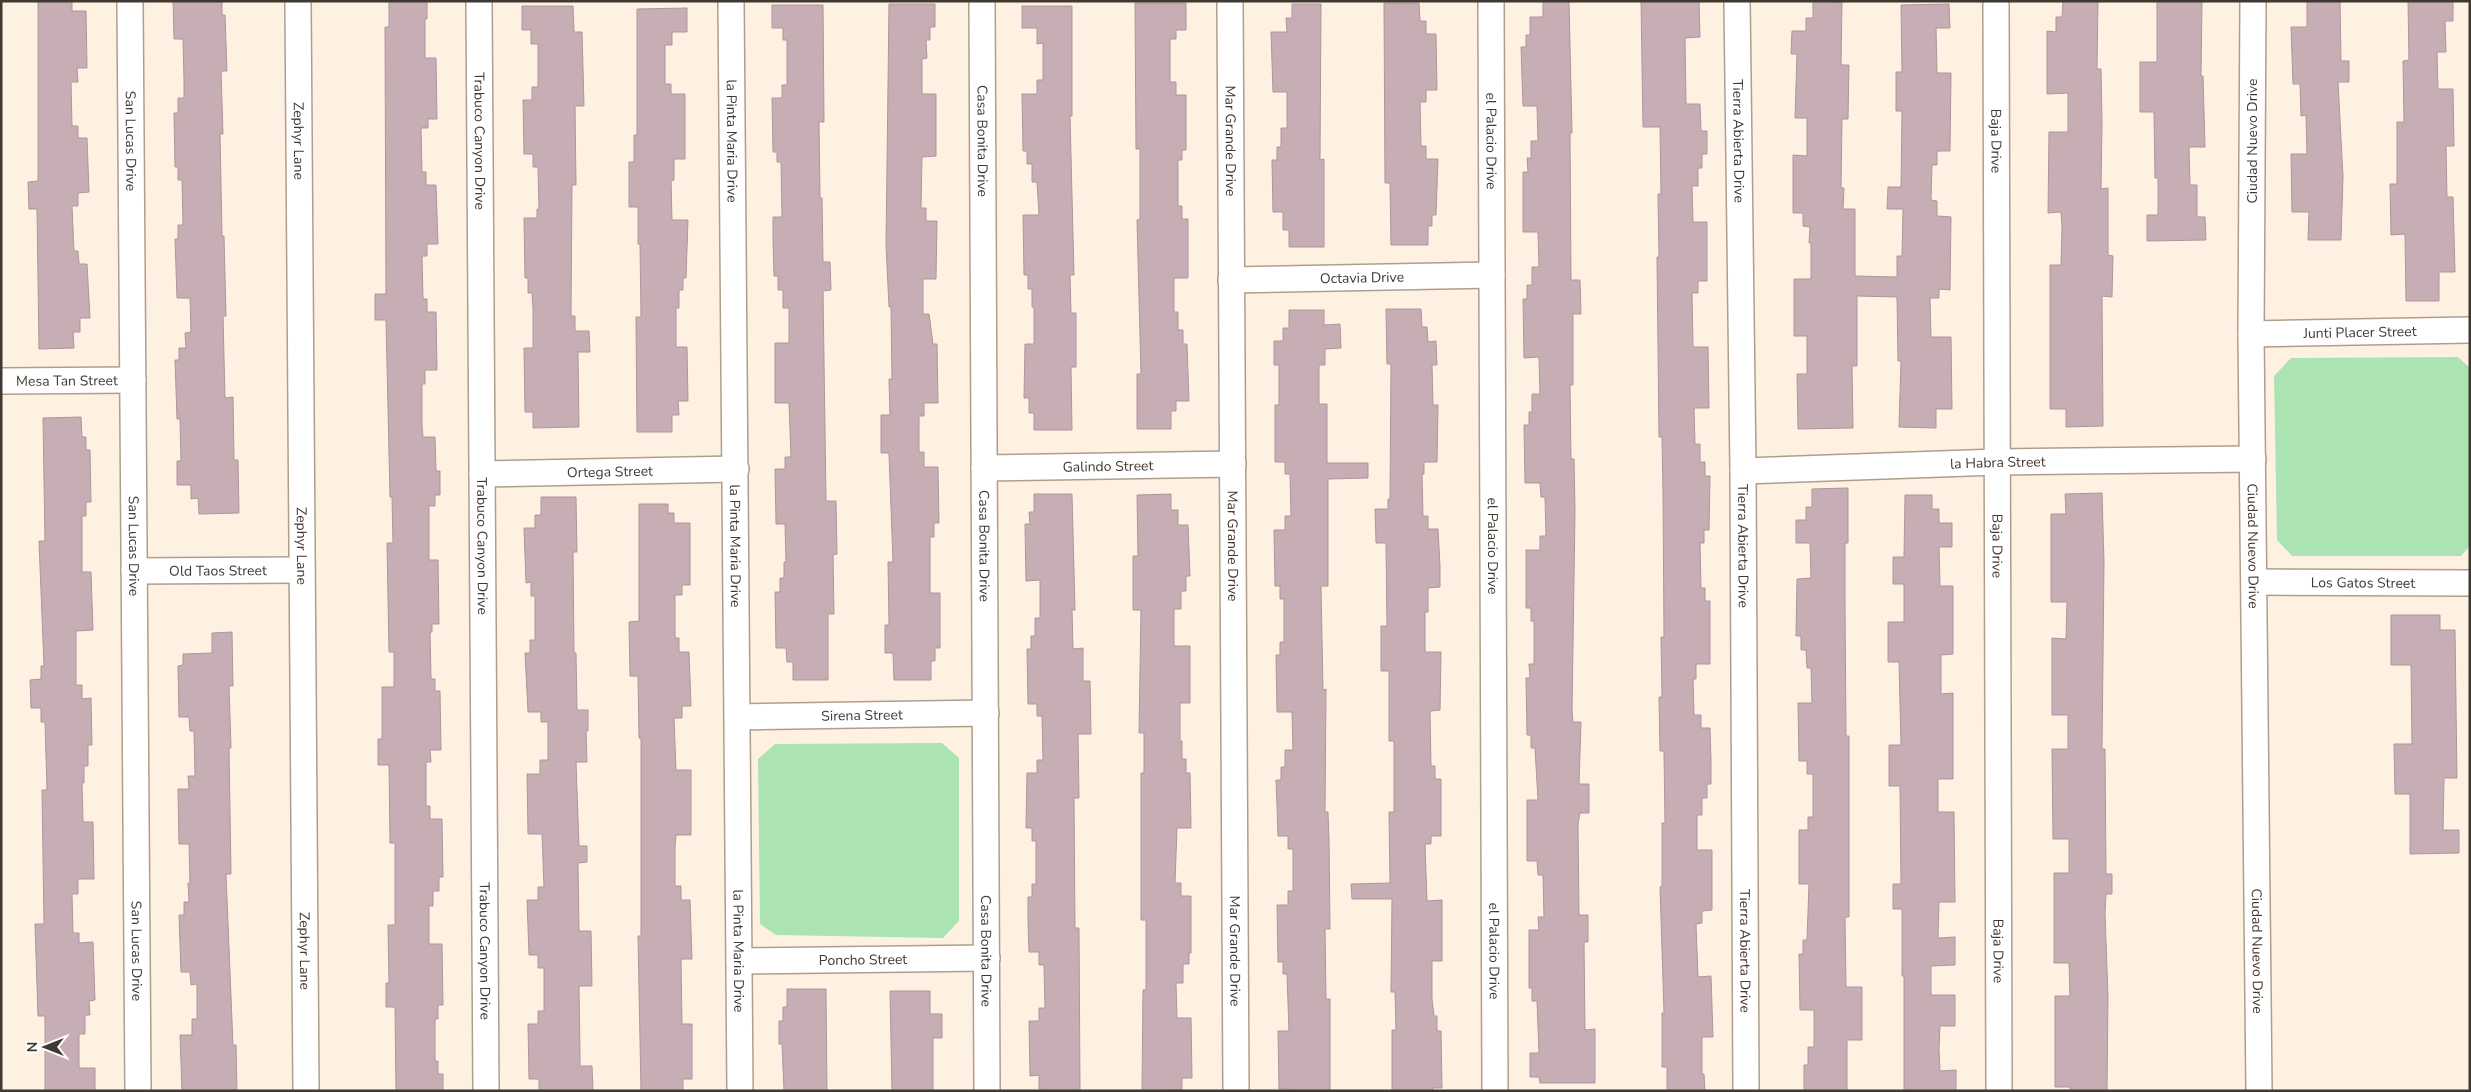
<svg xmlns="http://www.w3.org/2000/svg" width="2471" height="1092" viewBox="0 0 2471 1092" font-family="'Nunito Sans',sans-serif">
<rect width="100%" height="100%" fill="#fff1e2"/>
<g fill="#ace3b3">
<polygon points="2458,357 2470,368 2470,546 2461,556 2292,556 2277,540 2274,376 2291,358"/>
<polygon points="942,743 959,758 959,921 943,938 776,935 760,924 758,759 775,744"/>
</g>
<g fill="#c7aeb5" stroke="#ae959c">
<polygon points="38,1 72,1 72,11 86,11 87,68 77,68 78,82 71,82 72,126 78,126 78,138 87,138 89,192 78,193 78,206 72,206 74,251 78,251 79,264 87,264 90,318 80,318 80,332 73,332 74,348 39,349 37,209 29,209 28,182 38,181"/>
<polygon points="173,1 222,1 222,15 225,15 227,71 221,71 223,134 220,134 222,236 224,236 226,316 223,316 225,398 233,397 234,460 238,460 239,513 199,514 198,498 191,499 191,485 177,485 177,461 181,461 180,419 177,419 175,360 179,360 179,348 186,348 185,333 191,332 190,298 177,298 175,239 178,239 178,225 183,225 182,180 178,180 178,167 175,167 174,113 178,113 178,98 184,98 184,81 183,39 174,39"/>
<polygon points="389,1 427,1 427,19 425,19 425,58 436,58 437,119 428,119 428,128 421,128 422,172 426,172 426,185 436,185 438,244 427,244 427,256 422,256 423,299 427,299 427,312 436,312 437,370 425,370 425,384 422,384 422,426 423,437 435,437 436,471 440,471 440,495 435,495 435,506 429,506 429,560 438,560 439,624 432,624 432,632 430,632 431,679 435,679 435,691 440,691 441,750 430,750 431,762 426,762 426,806 430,806 430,819 442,819 443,877 439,877 439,891 433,891 433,906 429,906 429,944 442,944 443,1005 438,1005 438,1019 435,1019 435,1061 438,1061 438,1074 443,1074 443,1091 396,1091 395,1007 386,1007 386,983 389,983 388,925 395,925 395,843 390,843 389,765 378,765 378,739 382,739 382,687 394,687 394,652 389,652 387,543 393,543 392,497 390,497 386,320 375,320 375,294 386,294 385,27 389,27"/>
<polygon points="1543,1 1569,1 1572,133 1570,133 1571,280 1580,280 1581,314 1573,314 1573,385 1570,385 1571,459 1574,459 1575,511 1572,711 1573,722 1581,722 1579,784 1589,784 1589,813 1580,813 1578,824 1579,915 1588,915 1588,942 1584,942 1585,1030 1595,1029 1595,1083 1540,1083 1539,1077 1530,1077 1530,1053 1539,1053 1537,1001 1532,1001 1532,988 1529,988 1529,930 1539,930 1538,917 1544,917 1543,875 1538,875 1537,861 1527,861 1527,800 1538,800 1535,748 1531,748 1531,735 1527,735 1526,678 1530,678 1529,664 1534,664 1534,621 1531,621 1531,608 1526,608 1526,550 1540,550 1540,536 1546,536 1545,497 1541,497 1540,483 1525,483 1524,425 1529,425 1529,412 1532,412 1532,394 1540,394 1539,357 1524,358 1523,299 1527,299 1527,285 1532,285 1532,267 1539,267 1538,232 1523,232 1523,172 1528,172 1527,158 1531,158 1531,141 1538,141 1537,106 1523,106 1521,47 1526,47 1526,35 1530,35 1530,17 1543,17"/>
<polygon points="1641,1 1699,1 1700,37 1685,38 1686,104 1700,104 1701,131 1707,131 1707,154 1702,154 1702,168 1698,168 1698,186 1692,186 1693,222 1707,222 1707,281 1698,281 1698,293 1692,293 1693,347 1708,347 1709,408 1694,408 1695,444 1700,444 1700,462 1705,462 1705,476 1710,476 1709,530 1704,530 1704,543 1700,543 1701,588 1705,588 1705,601 1710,601 1710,664 1696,664 1696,679 1693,679 1694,715 1701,715 1701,728 1710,728 1711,760 1711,784 1707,784 1707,798 1702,798 1702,815 1697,815 1697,850 1712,850 1712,910 1702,911 1702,923 1696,924 1698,977 1711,976 1713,1037 1702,1037 1702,1074 1704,1074 1705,1091 1667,1091 1667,1067 1662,1067 1662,1013 1664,1013 1660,887 1662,886 1662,823 1665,823 1664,751 1660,751 1659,697 1662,697 1661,637 1664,637 1663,492 1662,437 1659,437 1657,257 1659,257 1658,194 1661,194 1660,127 1643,127"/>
<polygon points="1813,1 1842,2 1841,65 1849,65 1848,119 1842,119 1841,188 1844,188 1843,209 1855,209 1855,276 1897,277 1897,256 1902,256 1903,209 1887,209 1888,187 1901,187 1902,111 1896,111 1896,72 1902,72 1901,5 1949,4 1950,28 1936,28 1937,73 1951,73 1950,151 1937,151 1937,165 1932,165 1931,200 1937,201 1937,216 1951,217 1950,290 1939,289 1939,298 1930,298 1931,337 1951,337 1952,409 1936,409 1936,428 1899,427 1901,361 1898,361 1897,297 1857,296 1857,366 1852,366 1853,428 1798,429 1797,374 1807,374 1807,336 1794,336 1794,279 1811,279 1811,243 1809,243 1810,227 1803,226 1803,213 1793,213 1793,155 1807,156 1807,118 1795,118 1797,54 1791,54 1792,31 1806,31 1806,18 1813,18"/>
<polygon points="2063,1 2098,1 2097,69 2101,69 2102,122 2101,189 2108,188 2108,255 2113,256 2112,297 2102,296 2103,426 2066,427 2066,409 2050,409 2050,265 2061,265 2062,227 2061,212 2048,213 2049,132 2068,132 2068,93 2047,94 2047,31 2056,32 2056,17 2062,17"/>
<polygon points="2157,1 2202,1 2201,76 2203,76 2205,147 2189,147 2190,185 2197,185 2197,217 2205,217 2206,240 2147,241 2147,215 2158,215 2158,178 2155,178 2154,112 2140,112 2140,62 2157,62"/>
<polygon points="2307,1 2340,1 2341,61 2349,61 2349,82 2338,82 2343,177 2341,240 2308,240 2309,212 2292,212 2291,154 2307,154 2306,115 2301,116 2300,84 2293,84 2291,27 2307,27"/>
<polygon points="2408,1 2453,1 2453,21 2445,21 2446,52 2437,52 2438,89 2453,89 2454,146 2446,146 2447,197 2453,197 2455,272 2439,272 2439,301 2406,301 2405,234 2391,235 2390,184 2397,184 2397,122 2404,122 2403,61 2409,60"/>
<polygon points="1135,3 1186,3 1186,30 1176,30 1176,39 1170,39 1170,82 1176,82 1176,95 1186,95 1186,150 1182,150 1182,160 1178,160 1178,206 1182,206 1182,219 1188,219 1188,278 1174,278 1174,312 1178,312 1178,330 1183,330 1183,344 1187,344 1189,401 1176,401 1176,411 1171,411 1171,429 1137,429 1137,374 1141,374 1137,220 1140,219 1140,149 1136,149"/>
<polygon points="1384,3 1419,3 1420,21 1426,21 1426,34 1436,34 1437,90 1426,90 1426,102 1420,102 1421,146 1426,146 1426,159 1438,159 1436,215 1432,215 1432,226 1428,226 1428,245 1391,245 1390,183 1385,183"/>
<polygon points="889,4 935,4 935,27 930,27 930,40 926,40 927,58 922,59 922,94 936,94 936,156 922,157 921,208 926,208 926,221 937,221 936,279 923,279 923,314 929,314 933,344 937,344 938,403 924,403 924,416 919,416 919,452 924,452 924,467 938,467 939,523 934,523 934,537 930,537 930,593 940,593 940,648 935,648 935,661 931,661 931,680 894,680 893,653 885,653 885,625 889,625 888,562 893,562 889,453 881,453 881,415 890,415 889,379 892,379 891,307 889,307 886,245"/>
<polygon points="1292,4 1321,4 1320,160 1324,159 1324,247 1289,247 1289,230 1283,230 1283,212 1273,212 1272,160 1277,160 1277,147 1281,147 1281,128 1287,128 1287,92 1273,92 1271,32 1287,32 1286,18 1292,18"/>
<polygon points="772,5 823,5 824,122 819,122 820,198 822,198 823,262 830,262 831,290 823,291 826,501 836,501 837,554 833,555 834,614 828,614 828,680 793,680 793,662 787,662 786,648 776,648 775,592 780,592 780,578 784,578 784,562 786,562 785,524 776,524 775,469 785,469 785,457 791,457 789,403 775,403 775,343 789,343 789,308 783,308 783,290 778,290 778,276 774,276 773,241 773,217 782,217 781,162 777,162 777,152 773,152 772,98 782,98 782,85 787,85 787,40 783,40 783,28 772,28"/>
<polygon points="522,6 573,6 574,32 582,32 584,106 575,106 576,185 572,185 571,316 575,316 575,331 589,331 590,352 578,352 579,427 533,428 533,412 525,412 524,348 533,348 533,309 532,293 528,293 528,278 525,278 524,218 537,218 537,209 539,209 538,167 533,167 533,154 524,154 523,100 532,100 532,87 538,87 538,44 531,44 531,30 522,30"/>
<polygon points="1022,6 1072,6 1072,116 1070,116 1074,275 1070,275 1071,313 1076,313 1076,367 1071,367 1072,430 1034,430 1034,413 1029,413 1029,398 1024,398 1025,344 1034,344 1034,307 1032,307 1032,289 1028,289 1028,275 1024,275 1023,215 1039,215 1037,182 1032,182 1032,164 1027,164 1027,151 1023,151 1022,94 1037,94 1037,80 1043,80 1043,43 1037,44 1037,28 1022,28"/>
<polygon points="687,8 687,32 672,32 672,45 665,45 665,84 671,84 671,94 685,94 685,159 674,159 674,180 671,181 672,220 688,220 686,278 683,278 683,290 679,290 679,308 676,308 676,347 687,347 688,401 678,401 679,415 672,415 672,432 637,432 636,317 641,317 640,244 638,244 638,207 629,207 629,162 634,162 634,135 637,135 637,9"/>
<polygon points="1386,309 1421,309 1422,327 1427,327 1428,342 1436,341 1437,365 1432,365 1433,405 1438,405 1437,462 1424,462 1424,474 1422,474 1423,516 1428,516 1428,529 1438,529 1440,566 1440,587 1428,588 1428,612 1425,612 1425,652 1441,652 1440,710 1430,711 1431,766 1435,766 1435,779 1441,779 1441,836 1431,836 1431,844 1425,844 1427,901 1442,900 1442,961 1432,961 1432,999 1434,1016 1437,1016 1437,1031 1441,1031 1442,1088 1433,1088 1433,1091 1392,1091 1392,1030 1396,1030 1395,992 1391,992 1392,899 1352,899 1351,884 1390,883 1389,812 1394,812 1394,741 1389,741 1389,671 1381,671 1381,626 1387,626 1386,543 1376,543 1375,509 1388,509 1388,499 1390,499 1391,364 1387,364"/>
<polygon points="1289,310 1324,310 1324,325 1340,324 1341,348 1325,349 1325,365 1319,365 1319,404 1327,404 1327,463 1368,463 1368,478 1328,479 1328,586 1321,586 1323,690 1326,689 1325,812 1328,812 1329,839 1330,929 1325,929 1326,999 1330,999 1330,1091 1290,1091 1290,1089 1279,1089 1278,1031 1289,1031 1287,974 1283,974 1283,962 1278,962 1277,905 1288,905 1288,891 1293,891 1293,849 1288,849 1288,836 1278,836 1277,805 1276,780 1281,780 1281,767 1285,767 1285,750 1293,750 1292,712 1277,712 1276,655 1280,655 1280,642 1284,642 1284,599 1280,599 1280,586 1275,586 1274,530 1285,530 1285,516 1291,516 1290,474 1285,474 1285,462 1275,462 1275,405 1279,405 1279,365 1274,365 1274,341 1283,341 1283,328 1289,328"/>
<polygon points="81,417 82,437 86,437 86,450 90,450 91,502 86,502 86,516 82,516 82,572 91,572 93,630 76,631 76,685 82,685 82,699 91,698 92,745 88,745 88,766 84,766 84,783 82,783 83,822 93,822 94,879 78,879 78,894 72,894 73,933 79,933 79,943 93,942 95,1000 89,1001 90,1015 85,1015 85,1034 79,1034 79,1068 95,1068 95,1091 45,1091 45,1016 38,1016 35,924 44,924 42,790 47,790 45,722 41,722 41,708 31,708 30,680 41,679 41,666 44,666 39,541 45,541 43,418"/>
<polygon points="1848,488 1848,543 1845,543 1845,604 1846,736 1849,736 1849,917 1845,917 1846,987 1862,987 1862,1040 1847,1040 1847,1091 1804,1091 1804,1065 1808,1065 1808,1047 1814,1047 1814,1010 1800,1010 1799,954 1803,954 1803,940 1807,940 1809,884 1799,884 1799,830 1808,830 1808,817 1813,817 1813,774 1807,774 1807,761 1799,761 1798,703 1812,703 1811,668 1807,668 1806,650 1801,650 1801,636 1796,636 1797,579 1811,578 1810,543 1796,543 1796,520 1806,520 1806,507 1812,507 1812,489"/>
<polygon points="2102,493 2104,562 2102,749 2105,749 2106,874 2112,874 2112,894 2106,894 2105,913 2108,997 2107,1091 2070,1091 2070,1087 2055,1087 2055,996 2070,996 2069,963 2054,963 2054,873 2069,873 2069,839 2053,839 2052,749 2068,749 2068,715 2052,715 2052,638 2066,639 2067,602 2051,602 2051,514 2066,514 2065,494"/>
<polygon points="1034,494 1072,494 1075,610 1072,610 1073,649 1083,648 1083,681 1090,681 1091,734 1078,734 1079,798 1074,798 1075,928 1079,928 1080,1091 1045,1091 1045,1089 1039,1089 1039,1075 1030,1076 1029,1021 1039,1021 1039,1008 1045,1008 1044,965 1039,965 1039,952 1029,952 1028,922 1028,897 1032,897 1032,884 1036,884 1036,841 1032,841 1032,828 1026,828 1027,773 1037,773 1037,760 1043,760 1042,716 1037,716 1037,704 1028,704 1027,649 1031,649 1031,636 1035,636 1035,618 1040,618 1040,580 1026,581 1025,524 1030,524 1029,512 1034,512"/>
<polygon points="1171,494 1171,510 1178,510 1178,525 1188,525 1190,576 1186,576 1186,591 1181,591 1181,609 1174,609 1174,646 1190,646 1190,703 1180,703 1180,741 1182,741 1182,759 1186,759 1186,773 1190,773 1191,828 1177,828 1175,883 1181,883 1181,896 1191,896 1191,953 1189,953 1189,964 1183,964 1183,983 1176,983 1177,1018 1191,1018 1192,1078 1182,1078 1182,1090 1142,1091 1143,990 1146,990 1146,920 1141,920 1141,773 1144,773 1144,733 1139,733 1141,610 1133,610 1133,556 1138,556 1137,495"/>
<polygon points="1905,495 1932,495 1932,509 1939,509 1939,523 1952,523 1952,547 1939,547 1940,586 1953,586 1953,654 1941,655 1941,694 1953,693 1953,779 1938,779 1938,812 1954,812 1955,902 1939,902 1938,938 1955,937 1955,965 1931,966 1931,995 1955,995 1955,1026 1940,1026 1939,1049 1940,1071 1956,1070 1956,1091 1904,1091 1904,976 1902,976 1902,909 1893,909 1893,884 1901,884 1900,786 1889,786 1889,745 1901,745 1899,662 1888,662 1888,622 1904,622 1904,584 1893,584 1893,557 1904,557"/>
<polygon points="541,497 576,497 577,552 573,552 574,653 576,653 577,710 588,710 588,731 586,731 587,762 576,762 579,846 587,846 587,862 578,863 579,931 591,931 592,986 579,986 580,1055 580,1066 592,1066 593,1091 539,1091 539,1079 529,1079 528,1024 538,1024 538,1011 544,1011 544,968 538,968 538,955 529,955 527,900 538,900 538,887 544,887 542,834 528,834 527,774 540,774 540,760 548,760 548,722 541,722 541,712 528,712 525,653 530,653 530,640 535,640 535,596 531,596 531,582 526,583 524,528 535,528 535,515 541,515"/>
<polygon points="639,504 668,504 668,513 674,513 674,523 690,523 690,585 682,585 682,595 675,595 675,638 679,638 679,652 689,652 691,706 682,706 682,718 674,718 676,770 691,770 691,835 676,835 675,846 675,886 681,886 681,900 690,900 692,959 681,959 682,1024 692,1024 692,1079 683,1079 683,1091 641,1091 638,936 641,936 641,738 639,738 638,676 630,676 629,622 639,621"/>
<polygon points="2391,615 2440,615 2440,630 2455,630 2457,778 2444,778 2443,830 2459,830 2459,853 2410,854 2410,794 2395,794 2394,744 2412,744 2411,665 2391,665"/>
<polygon points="232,632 233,686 229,686 231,748 229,748 231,874 226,874 233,1045 236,1045 237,1091 182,1091 180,1035 192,1035 192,1019 197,1019 197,984 191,985 190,972 181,972 179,915 184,915 184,902 189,902 188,883 190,883 189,844 179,844 178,789 189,789 188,776 195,776 194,731 190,731 189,717 179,717 178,666 183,665 183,654 212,653 212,633"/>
<polygon points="787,989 826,989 827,1091 784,1091 782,1044 779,1044 779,1021 783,1021 783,1007 787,1007"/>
<polygon points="890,991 930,991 930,1014 942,1014 942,1038 933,1038 933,1091 892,1091"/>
</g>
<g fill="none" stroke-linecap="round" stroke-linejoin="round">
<defs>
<g id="minor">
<path id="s1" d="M 130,1 L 138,1091"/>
<path id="s2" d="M 298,1 L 306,1091"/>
<path id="s3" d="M 479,1 L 486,1091"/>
<path id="s4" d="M 731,1 L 740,1091"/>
<path id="s5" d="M 982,1 L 987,1091"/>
<path id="s6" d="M 1230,1 L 1236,1091"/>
<path id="s7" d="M 1491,1 L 1495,1091"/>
<path id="s8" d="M 1737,1 L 1743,471 L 1746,1091"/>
<path id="s9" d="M 1996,1 L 1999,1091"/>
<path id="s10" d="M 2253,1 L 2251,334 L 2259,1091"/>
<path id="s11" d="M 1231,280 L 1492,275"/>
<path id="s12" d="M 2251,334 L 2470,330"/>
<path id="s13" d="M 1,381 L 133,380"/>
<path id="s14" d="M 984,468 L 1233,464"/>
<path id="s15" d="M 1743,471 L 1997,462 L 2253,459"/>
<path id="s16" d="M 482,474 L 736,469"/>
<path id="s17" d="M 134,571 L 302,570"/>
<path id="s18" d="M 2255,582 L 2470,583"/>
<path id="s19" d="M 738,717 L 986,713"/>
<path id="s20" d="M 739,961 L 987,958"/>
</g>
</defs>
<use href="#minor" stroke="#ae9e8d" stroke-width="28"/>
<use href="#minor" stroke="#fff" stroke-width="25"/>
</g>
<g text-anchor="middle" stroke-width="4" stroke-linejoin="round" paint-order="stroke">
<g font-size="14" fill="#403932" stroke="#fff">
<text dy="5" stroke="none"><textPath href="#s1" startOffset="140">San Lucas Drive</textPath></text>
<text dy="5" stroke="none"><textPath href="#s2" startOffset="140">Zephyr Lane</textPath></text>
<text dy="5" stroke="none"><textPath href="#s3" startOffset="140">Trabuco Canyon Drive</textPath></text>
<text dy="5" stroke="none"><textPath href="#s4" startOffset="140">la Pinta Maria Drive</textPath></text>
<text dy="5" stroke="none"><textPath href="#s5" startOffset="140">Casa Bonita Drive</textPath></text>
<text dy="5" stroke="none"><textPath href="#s6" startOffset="140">Mar Grande Drive</textPath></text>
<text dy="5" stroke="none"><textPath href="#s7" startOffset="140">el Palacio Drive</textPath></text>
<text dy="5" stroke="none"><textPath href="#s8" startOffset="140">Tierra Abierta Drive</textPath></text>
<text dy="5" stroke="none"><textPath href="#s9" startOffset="140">Baja Drive</textPath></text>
<text transform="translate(2252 141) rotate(-90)" y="5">Ciudad Nuevo Drive</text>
<text dy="5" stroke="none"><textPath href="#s11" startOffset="131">Octavia Drive</textPath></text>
<text dy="5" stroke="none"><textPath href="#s12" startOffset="109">Junti Placer Street</textPath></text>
<text dy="5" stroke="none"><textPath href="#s13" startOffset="66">Mesa Tan Street</textPath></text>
<text dy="5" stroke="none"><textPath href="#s15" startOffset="255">la Habra Street</textPath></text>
<text dy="5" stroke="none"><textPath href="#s14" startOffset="124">Galindo Street</textPath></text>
<text dy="5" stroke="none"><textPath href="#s16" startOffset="128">Ortega Street</textPath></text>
<text dy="5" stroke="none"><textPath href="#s1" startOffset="545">San Lucas Drive</textPath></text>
<text dy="5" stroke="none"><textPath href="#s2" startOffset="545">Zephyr Lane</textPath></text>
<text dy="5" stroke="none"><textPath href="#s3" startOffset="545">Trabuco Canyon Drive</textPath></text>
<text dy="5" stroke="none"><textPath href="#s4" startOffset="545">la Pinta Maria Drive</textPath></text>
<text dy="5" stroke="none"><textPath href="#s5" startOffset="545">Casa Bonita Drive</textPath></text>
<text dy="5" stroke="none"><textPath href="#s6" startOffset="545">Mar Grande Drive</textPath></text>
<text dy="5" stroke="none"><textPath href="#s7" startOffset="545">el Palacio Drive</textPath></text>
<text dy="5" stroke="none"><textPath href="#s8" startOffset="545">Tierra Abierta Drive</textPath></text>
<text dy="5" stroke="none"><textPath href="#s9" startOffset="545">Baja Drive</textPath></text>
<text dy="5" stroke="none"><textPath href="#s10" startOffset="545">Ciudad Nuevo Drive</textPath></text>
<text dy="5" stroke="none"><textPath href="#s17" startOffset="84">Old Taos Street</textPath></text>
<text dy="5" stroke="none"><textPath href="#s18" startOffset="108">Los Gatos Street</textPath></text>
<text dy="5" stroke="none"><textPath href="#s19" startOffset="124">Sirena Street</textPath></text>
<text dy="5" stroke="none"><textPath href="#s1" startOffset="950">San Lucas Drive</textPath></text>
<text dy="5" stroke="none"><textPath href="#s2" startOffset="950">Zephyr Lane</textPath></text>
<text dy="5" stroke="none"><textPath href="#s3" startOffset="950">Trabuco Canyon Drive</textPath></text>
<text dy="5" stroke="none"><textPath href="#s4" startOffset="950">la Pinta Maria Drive</textPath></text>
<text dy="5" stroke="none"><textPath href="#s5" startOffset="950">Casa Bonita Drive</textPath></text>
<text dy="5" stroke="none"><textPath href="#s6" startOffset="950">Mar Grande Drive</textPath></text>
<text dy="5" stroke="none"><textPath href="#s7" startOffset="950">el Palacio Drive</textPath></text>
<text dy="5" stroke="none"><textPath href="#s8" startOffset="950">Tierra Abierta Drive</textPath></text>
<text dy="5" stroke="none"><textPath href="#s9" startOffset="950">Baja Drive</textPath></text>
<text dy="5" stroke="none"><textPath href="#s10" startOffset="950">Ciudad Nuevo Drive</textPath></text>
<text dy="5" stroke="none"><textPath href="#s20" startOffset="124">Poncho Street</textPath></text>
</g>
</g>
<rect width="2471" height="1092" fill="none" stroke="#403932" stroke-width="5"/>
<g transform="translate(45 1047) rotate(270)" stroke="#ffffff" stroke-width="4" paint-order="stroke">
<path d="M0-4L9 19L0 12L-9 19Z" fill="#403932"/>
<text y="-8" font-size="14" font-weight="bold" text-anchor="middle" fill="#403932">N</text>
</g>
</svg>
